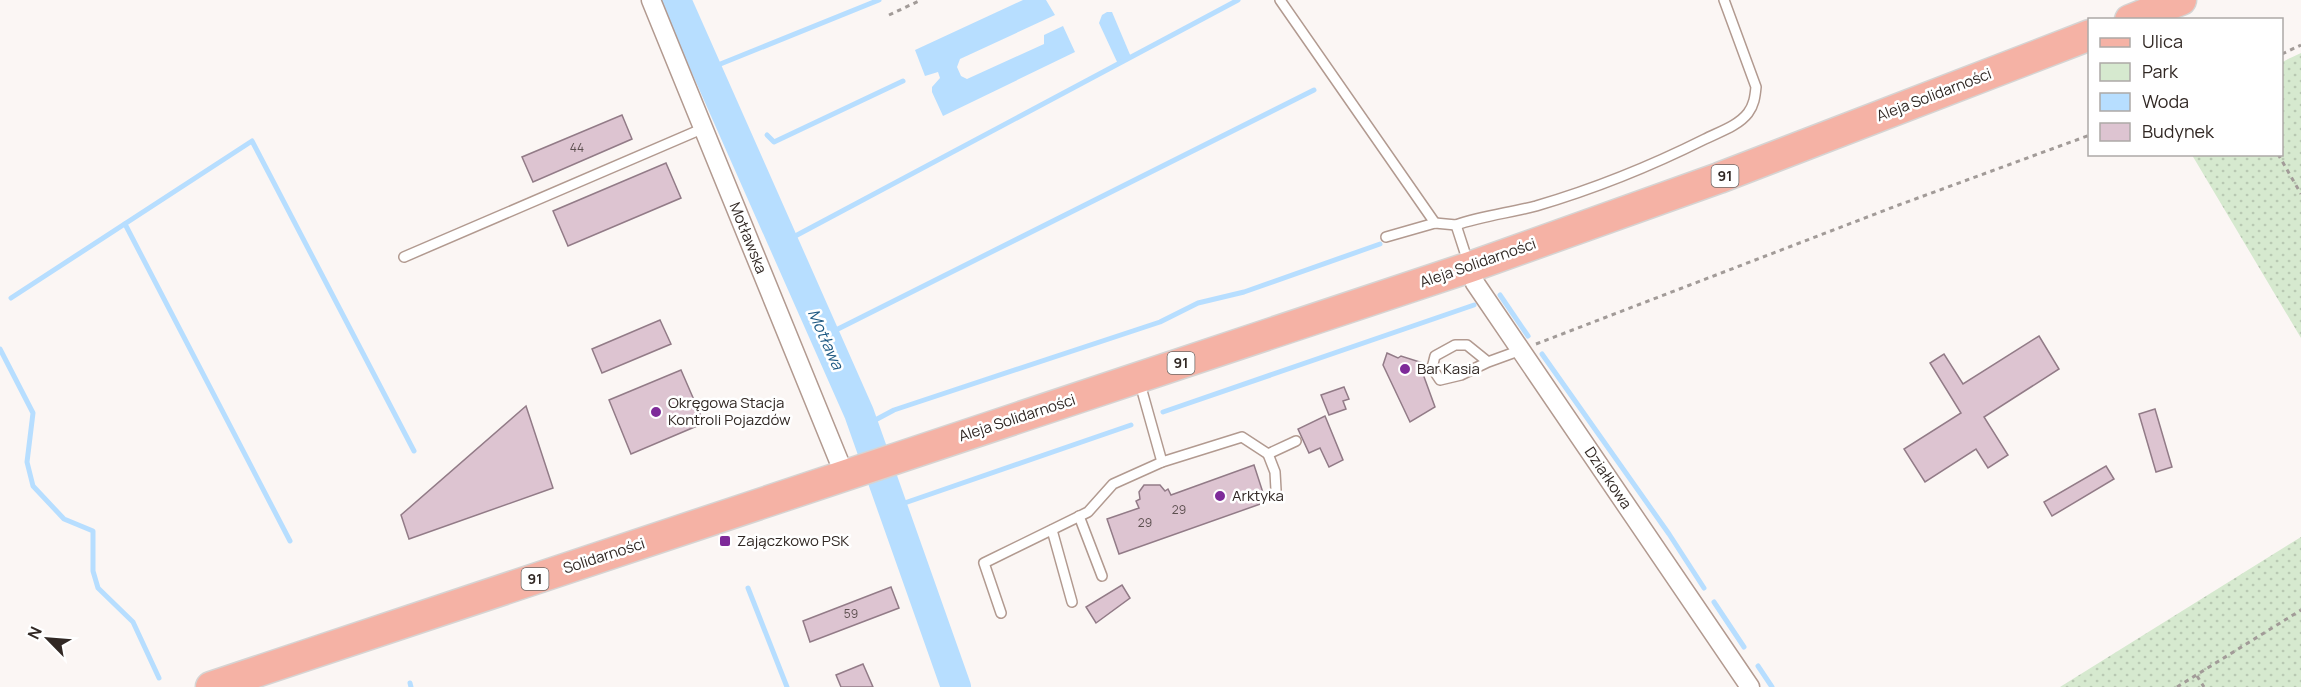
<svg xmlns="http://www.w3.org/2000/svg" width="2301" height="687" viewBox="0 0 2301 687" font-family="Manrope,sans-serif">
<defs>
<pattern id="green-dots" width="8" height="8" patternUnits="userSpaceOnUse" patternTransform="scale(1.5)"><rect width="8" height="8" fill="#d6e9cf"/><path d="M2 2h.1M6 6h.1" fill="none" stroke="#b8c8b2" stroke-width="1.8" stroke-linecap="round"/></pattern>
</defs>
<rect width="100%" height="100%" fill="#fbf6f4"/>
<g fill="url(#green-dots)">
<polygon points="2301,53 2301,338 2192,155 2282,154 2282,62"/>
<polygon points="2301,537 2301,687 2060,687"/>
</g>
<g fill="#b7deff">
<polygon points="1023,0 1046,0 1055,15 960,59 957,67 961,76 967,79 1044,44 1044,35 1063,26 1075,52 943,116 932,92 932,87 940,78 938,72 925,76 915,50"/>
<polygon points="1107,12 1112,12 1131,57 1118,64 1099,23 1102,15"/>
</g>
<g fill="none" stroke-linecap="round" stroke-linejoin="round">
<g stroke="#b7deff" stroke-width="5">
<polyline points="708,69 879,0"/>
<polyline points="767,135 774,142 903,81"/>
<polyline points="125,224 290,541"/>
<polyline points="784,242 1238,0"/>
<polyline points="1500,295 1528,336"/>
<polyline points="11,298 252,141 414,451"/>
<polyline points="824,336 1314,90"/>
<polyline points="0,349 33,413 27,462 33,486 64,519 93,531 93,571 98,588 133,622 159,678"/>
<polyline points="1542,354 1669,534 1704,588"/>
<polyline points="1163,412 1474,305"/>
<polyline points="864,426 894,410 1160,322 1198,303 1244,292 1380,244"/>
<polyline points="893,507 1131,425"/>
<polyline points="748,588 787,687"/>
<polyline points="1714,602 1744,647"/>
<polyline points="1758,666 1772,687"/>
<polyline points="410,683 411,687"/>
</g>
<polyline stroke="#b7deff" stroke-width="30" points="676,0 859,413 956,687"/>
</g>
<g fill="#ddc4d1" stroke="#927b87" stroke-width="1.5">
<polygon points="622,115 632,139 533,182 522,157"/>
<polygon points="666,163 681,198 568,246 553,211"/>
<polygon points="660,320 671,344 602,373 592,349"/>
<polygon points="2039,336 2059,369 1984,417 2008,455 1988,468 1976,449 1925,482 1904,449 1961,413 1930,363 1944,354 1963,384"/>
<polygon points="1387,353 1398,358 1401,356 1426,364 1423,374 1435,407 1410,422 1383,365"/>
<polygon points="681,370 704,423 631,454 609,400"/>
<polygon points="1344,387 1349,399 1343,401 1346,409 1329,415 1321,395"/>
<polygon points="526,406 553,488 409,539 401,515"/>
<polygon points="2155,409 2172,467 2156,472 2139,414"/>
<polygon points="1325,416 1343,460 1329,467 1320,448 1309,453 1298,429"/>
<polygon points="1254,465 1266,502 1119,554 1107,519 1139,508 1136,501 1140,499 1139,492 1144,485 1160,485 1165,491 1168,489 1171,495"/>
<polygon points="2106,466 2114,479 2052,516 2044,502"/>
<polygon points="1122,585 1130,598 1096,623 1086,607"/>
<polygon points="891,587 899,608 810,642 803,621"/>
<polygon points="863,664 873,687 841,687 836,675"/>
</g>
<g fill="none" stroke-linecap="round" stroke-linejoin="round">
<defs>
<g id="lane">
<polyline points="1280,0 1435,223"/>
<polyline points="1386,237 1435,223 1456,225"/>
<polyline points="404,257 704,128"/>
<path d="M 1469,265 L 1456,225 C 1482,216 1509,213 1536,206 C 1594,189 1651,166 1705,139 C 1719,132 1738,126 1748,113 C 1754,105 1755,97 1756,87 L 1724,0"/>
<polyline points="1488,362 1461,375 1440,380 1432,368 1435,356 1455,345 1467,345 1488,362 1521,350"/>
<polyline points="1139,380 1162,462"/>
<polyline points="1268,454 1275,472 1276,490"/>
<polyline points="1079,516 1102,576"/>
<polyline points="1052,530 1072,602"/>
<polyline points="1001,613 984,563 1088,512 1113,484 1162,462 1242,437 1268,454 1296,441"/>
</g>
<g id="street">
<polyline points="651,0 845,476"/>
<polyline points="1470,267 1475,283 1750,687"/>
</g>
<g id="primary">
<polyline points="2130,20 2181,0"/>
<polyline points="211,687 1470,267 1719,178 2090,35"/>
</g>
</defs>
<use href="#lane" stroke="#b29a90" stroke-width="12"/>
<use href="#street" stroke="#b29a90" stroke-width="21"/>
<use href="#primary" stroke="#d6d4d3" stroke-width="33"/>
<g stroke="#a29b98" stroke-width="3" stroke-dasharray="4.5 4.5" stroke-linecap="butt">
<polyline points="889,15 921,0"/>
<polyline points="2282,54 2301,45"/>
<polyline points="2278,154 2301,194"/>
<polyline points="1536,344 1896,206 2090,135"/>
<polyline points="2197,676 2204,687"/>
<polyline points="2177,687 2301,610"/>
</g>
<use href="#lane" stroke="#fff" stroke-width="9"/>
<use href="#street" stroke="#fff" stroke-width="18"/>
<use href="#primary" stroke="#f5b2a5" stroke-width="30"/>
</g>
<g fill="#7e2a99" stroke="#fff" stroke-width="2">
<circle cx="1405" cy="369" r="6"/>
<circle cx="656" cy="412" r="6"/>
<circle cx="1220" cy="496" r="6"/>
<rect x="719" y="535" width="12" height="12" rx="3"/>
</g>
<g text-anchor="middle" stroke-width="5" stroke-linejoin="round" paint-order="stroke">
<g font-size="12" fill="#5c4f4f">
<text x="577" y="152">44</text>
<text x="1179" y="514">29</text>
<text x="1145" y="527">29</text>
<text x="851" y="618">59</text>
</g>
<g fill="#fff" stroke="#6f6866" stroke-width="1.5">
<rect x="1711.5" y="165" width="27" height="22" rx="4.5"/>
<rect x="1167.5" y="352" width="27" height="22" rx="4.5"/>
<rect x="521.5" y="568" width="27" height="22" rx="4.5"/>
</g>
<g font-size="14" font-weight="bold" fill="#312824">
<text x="1725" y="181">91</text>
<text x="1181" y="368">91</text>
<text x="535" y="584">91</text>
</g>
<g font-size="15" fill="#312824" stroke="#fff">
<text transform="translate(1934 95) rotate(-21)" y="5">Aleja Solidarności</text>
<text transform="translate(748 238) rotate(68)" y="5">Motławska</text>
<text transform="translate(1478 263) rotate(-19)" y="5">Aleja Solidarności</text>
<text transform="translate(1017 418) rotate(-18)" y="5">Aleja Solidarności</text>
<text transform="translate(1608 478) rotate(56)" y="5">Działkowa</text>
<text transform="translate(604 556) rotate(-18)" y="5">Solidarności</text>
</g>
<g font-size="15" fill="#312824" stroke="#fff" text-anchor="start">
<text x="1417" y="374">Bar Kasia</text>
<text x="668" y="408">Okręgowa Stacja<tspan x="668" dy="17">Kontroli Pojazdów</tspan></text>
<text x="1232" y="501">Arktyka</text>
<text x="737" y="546">Zajączkowo PSK</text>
</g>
<g font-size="16" font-style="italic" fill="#1e5983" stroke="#fff">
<text transform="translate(826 339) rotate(66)" y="6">Motława</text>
</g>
</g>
<rect x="2088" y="18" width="195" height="138" fill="#ffffff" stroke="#ada9a7" stroke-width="1.5"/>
<rect x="2100" y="38" width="30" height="9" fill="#f5b2a5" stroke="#ada9a7" stroke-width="1.5"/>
<text x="2142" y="48" font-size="18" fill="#312824">Ulica</text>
<rect x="2100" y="63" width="30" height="18" fill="#d6e9cf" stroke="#ada9a7" stroke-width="1.5"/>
<text x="2142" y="78" font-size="18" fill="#312824">Park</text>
<rect x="2100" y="93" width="30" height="18" fill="#b7deff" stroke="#ada9a7" stroke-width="1.5"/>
<text x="2142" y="108" font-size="18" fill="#312824">Woda</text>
<rect x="2100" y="123" width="30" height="18" fill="#ddc4d1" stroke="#ada9a7" stroke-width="1.5"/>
<text x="2142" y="138" font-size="18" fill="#312824">Budynek</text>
<g transform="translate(48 639) rotate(295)" stroke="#ffffff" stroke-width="4.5" paint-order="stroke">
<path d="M0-4.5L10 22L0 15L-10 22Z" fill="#312824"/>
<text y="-9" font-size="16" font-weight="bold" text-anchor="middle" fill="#312824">N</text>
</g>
</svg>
